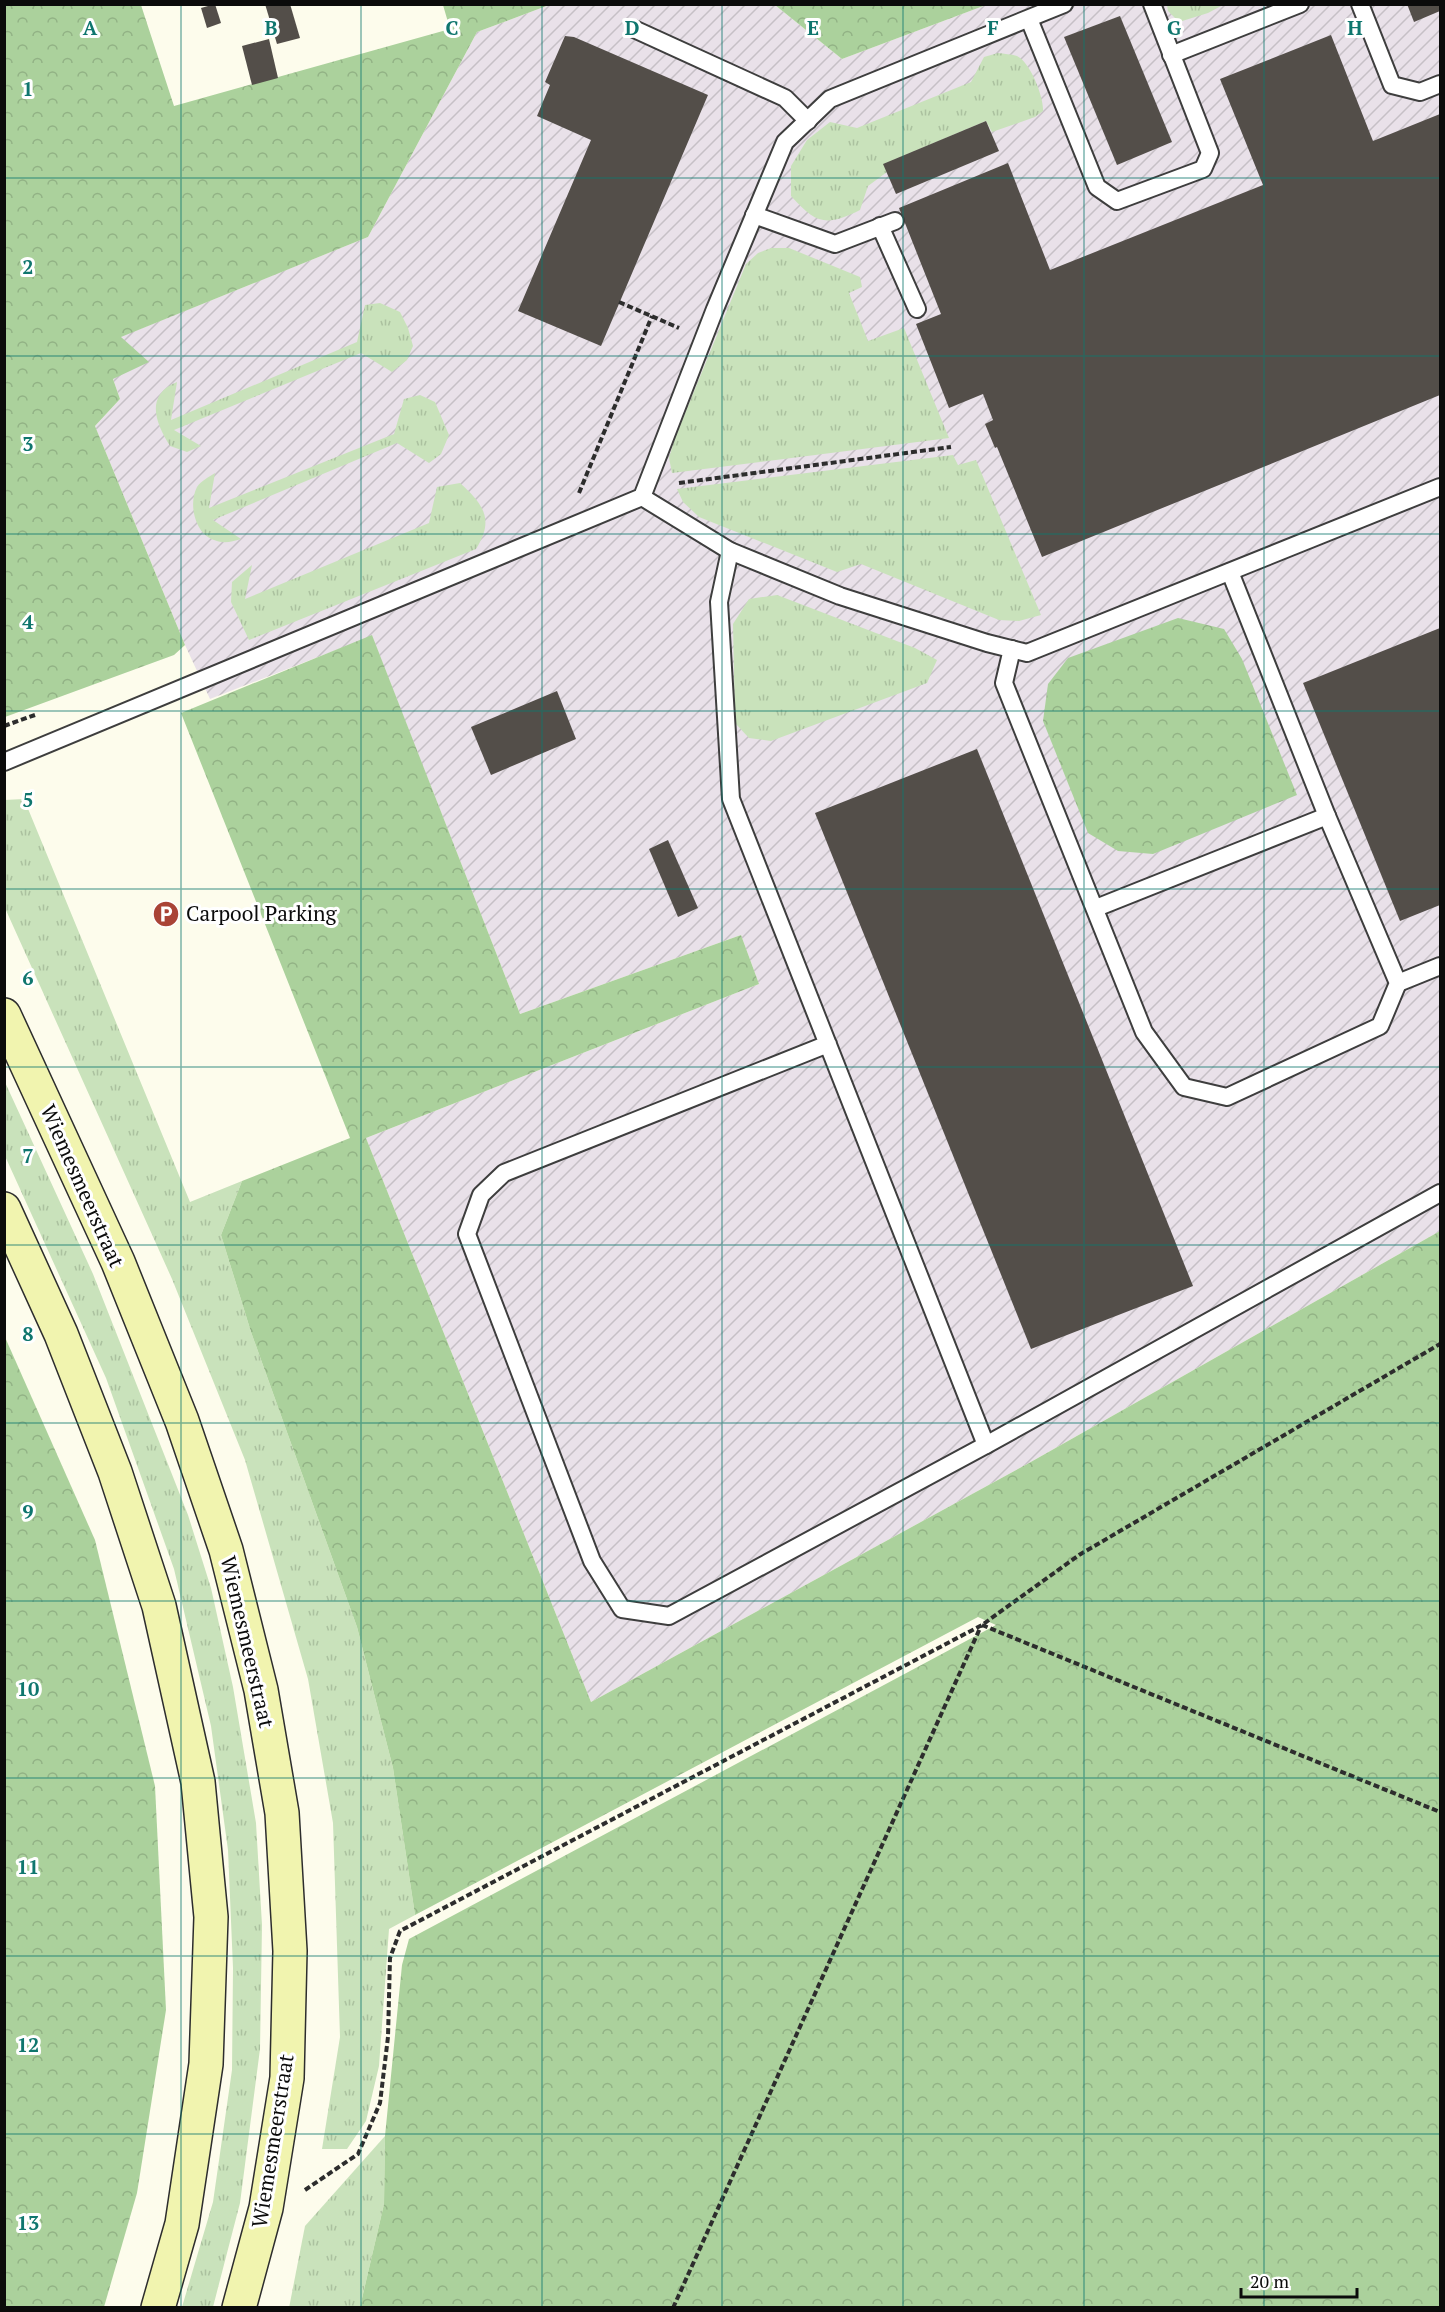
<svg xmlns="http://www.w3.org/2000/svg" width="1445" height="2312" viewBox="0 0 1445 2312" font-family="'PT Serif',serif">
<defs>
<pattern id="industrial-furrows" width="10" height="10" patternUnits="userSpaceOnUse" patternTransform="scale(1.5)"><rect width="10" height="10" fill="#e9e1e9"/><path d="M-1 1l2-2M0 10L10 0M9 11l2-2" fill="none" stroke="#c6c0c6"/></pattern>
<pattern id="grass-tufts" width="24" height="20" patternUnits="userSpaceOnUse" patternTransform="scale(1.5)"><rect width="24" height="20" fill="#c9e2bb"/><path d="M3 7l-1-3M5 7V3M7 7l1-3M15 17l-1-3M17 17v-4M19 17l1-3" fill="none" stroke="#abc19f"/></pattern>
<pattern id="forest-crowns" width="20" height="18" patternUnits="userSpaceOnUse" patternTransform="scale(1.5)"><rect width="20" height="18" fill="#abd19c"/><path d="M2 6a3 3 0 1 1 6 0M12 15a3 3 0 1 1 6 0" fill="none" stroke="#92b285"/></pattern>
</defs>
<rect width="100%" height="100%" fill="#fdfcec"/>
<polygon fill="url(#industrial-furrows)" points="549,5 775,5 842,59 986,5 1440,5 1440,1231 1029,1463 591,1702 366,1138 759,984 741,935 520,1014 372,636 210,699 185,645 95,426 120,399 113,379 120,337 368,237 477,32"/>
<g fill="url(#grass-tufts)">
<polygon points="1167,5 1167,4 1223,5 1208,13 1179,22 1168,11"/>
<path d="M 998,53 C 1004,54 1011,54 1017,56 C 1030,62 1044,97 1043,111 L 1035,117 L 992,132 L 986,121 L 884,164 L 887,172 L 868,186 L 860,210 C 826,227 816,224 791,196 L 791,166 L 807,140 L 830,122 L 857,128 L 971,82 L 984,57 Z"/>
<polygon points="771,248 789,248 860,277 862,287 849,293 868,341 904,328 949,438 672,473 669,458 675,438 746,264 758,253"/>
<path d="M 380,303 L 400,312 L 408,328 L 413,346 L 407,360 L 392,372 L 361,353 L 174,430 L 201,446 L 187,452 L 170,446 C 156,424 144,395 177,382 L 171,420 L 357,342 L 365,305 Z"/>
<path d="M 420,395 L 435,402 L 449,435 L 441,454 L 429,463 L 397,443 L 213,520 L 241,539 C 231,542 224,544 214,540 C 195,534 188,504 197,487 C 201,481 209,477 215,473 L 209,508 L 394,434 L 404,399 Z"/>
<polygon points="953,455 958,465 976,460 1041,615 1019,621 999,620 861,564 837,572 699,517 683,502 677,489"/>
<path d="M 460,483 C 483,504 495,519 476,549 L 249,640 L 231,602 L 232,582 L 252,565 L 245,599 L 429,523 L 437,487 Z"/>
<polygon points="777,595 915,648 937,660 927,683 771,741 749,738 735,723 733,624 749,599"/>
<polygon points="24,799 190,1202 242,1181 221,1235 251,1332 357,1627 393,1768 415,1915 389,1929 379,2066 366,2121 347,2149 322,2149 340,2037 333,1823 308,1679 245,1460 172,1279 5,908 4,800"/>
<polygon points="4,1080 93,1274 188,1515 211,1588 233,1687 256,1823 262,1925 260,2049 240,2203 213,2307 182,2307 213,2202 232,2070 233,1968 228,1850 211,1726 174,1569 106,1378 5,1156"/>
<polygon points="385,2136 384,2204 360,2307 289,2308 305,2226"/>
</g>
<g fill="url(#forest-crowns)">
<polygon points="5,5 141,5 174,106 450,29 443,5 549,5 477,32 368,237 121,337 149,362 113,379 120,399 95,426 185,645 174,655 5,717"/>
<polygon points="775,5 986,5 842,59"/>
<polygon points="1178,618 1224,629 1242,659 1297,795 1153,854 1118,851 1088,833 1043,721 1048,684 1068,658"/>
<polygon points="372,635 520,1014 741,935 759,984 366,1138 591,1702 1029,1463 1440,1231 1440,2307 360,2307 384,2204 385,2136 402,1965 409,1939 996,1625 978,1617 415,1915 393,1768 357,1627 251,1332 221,1235 242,1181 350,1138 181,713"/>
<polygon points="4,1335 95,1540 155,1786 166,2010 137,2193 104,2307 5,2307"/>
</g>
<g fill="#534e49">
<polygon points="215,4 221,23 207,28 201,8"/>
<polygon points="265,4 290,4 300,38 277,44"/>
<polygon points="1407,4 1439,4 1440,11 1414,22"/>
<polygon points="1120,16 1172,142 1117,165 1064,37"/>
<polygon points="1331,35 1373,141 1440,114 1440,395 1042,557 997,447 995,448 985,424 993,420 983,394 949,408 916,324 941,314 899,208 1008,163 1050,270 1263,185 1220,79"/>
<polygon points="565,36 574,37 708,95 601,346 518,311 591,140 537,116 550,85 545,82"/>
<polygon points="269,39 278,78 252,85 242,46"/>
<polygon points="986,121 999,151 896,194 883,164"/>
<polygon points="1440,628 1440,905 1400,921 1303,683"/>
<polygon points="557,691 576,739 491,775 471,727"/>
<polygon points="977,749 1193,1286 1031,1349 815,813"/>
<polygon points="668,840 698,908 678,917 649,849"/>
</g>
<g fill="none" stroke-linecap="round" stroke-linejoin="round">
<defs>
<g id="lane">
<polyline points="1360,4 1392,85 1420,92 1440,84"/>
<polyline points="1029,19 1097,187 1117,201 1203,169 1210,153 1152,4"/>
<polyline points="634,29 785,98 808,121"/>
<polyline points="1171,55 1300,4"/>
<polyline points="754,215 835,244 895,221"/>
<polyline points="880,226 917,309"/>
<polyline points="642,497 730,551 840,596 987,643 1027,653 1440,487"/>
<polyline points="730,551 719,602 731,799 986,1445 669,1616 622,1609 592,1561 467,1234 481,1195 504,1173 828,1044"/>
<polyline points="1012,649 1004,683 1144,1032 1184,1087 1227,1097 1380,1026 1398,983 1327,816 1230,572"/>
<polyline points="4,762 642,497 715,309 785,142 830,99 1064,4"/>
<polyline points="1096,908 1327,816"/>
<polyline points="1398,983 1440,966"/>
<polyline points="986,1445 1440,1193"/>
</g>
<g id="secondary">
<polyline points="4,1015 118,1262 182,1421 226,1550 261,1690 282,1813 290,1951 287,2078 266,2208 239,2308"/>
<polyline points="4,1209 61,1334 115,1472 159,1606 198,1782 211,1917 206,2064 182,2224 158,2308"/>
</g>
</defs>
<use href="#lane" stroke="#3e3e3e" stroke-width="20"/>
<use href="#secondary" stroke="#2d2d2d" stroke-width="36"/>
<g stroke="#2d2d2d" stroke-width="4" stroke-dasharray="6 3" stroke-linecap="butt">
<polyline points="619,302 679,328"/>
<polyline points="679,483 951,447"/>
<polyline points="579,493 652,316"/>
<polyline points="4,726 35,715"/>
<polyline points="982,1625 1440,1812"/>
<polyline points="305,2190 358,2154 380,2103 388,2037 390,1958 400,1931 982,1625 1079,1555 1440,1344"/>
<polyline points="673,2308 981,1626"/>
</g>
<use href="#lane" stroke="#fff" stroke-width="16"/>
<use href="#secondary" stroke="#f1f4af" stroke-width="33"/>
</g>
<path fill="none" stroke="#0f766e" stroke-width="1.5" stroke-opacity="0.55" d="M 181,4 L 181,2308M 361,4 L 361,2308M 542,4 L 542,2308M 722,4 L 722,2308M 903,4 L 903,2308M 1084,4 L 1084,2308M 1264,4 L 1264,2308M 4,178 L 1440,178M 4,356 L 1440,356M 4,534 L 1440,534M 4,711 L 1440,711M 4,889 L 1440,889M 4,1067 L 1440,1067M 4,1245 L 1440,1245M 4,1423 L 1440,1423M 4,1601 L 1440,1601M 4,1778 L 1440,1778M 4,1956 L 1440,1956M 4,2134 L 1440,2134"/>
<defs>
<symbol id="parking-disc" viewBox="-11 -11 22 22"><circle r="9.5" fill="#a94336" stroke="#fff"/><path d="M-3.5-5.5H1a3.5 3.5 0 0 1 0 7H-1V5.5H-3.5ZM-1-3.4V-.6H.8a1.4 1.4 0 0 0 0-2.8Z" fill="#fff"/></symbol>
</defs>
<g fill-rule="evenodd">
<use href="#parking-disc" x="151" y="899" width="30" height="30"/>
</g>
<g text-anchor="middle" stroke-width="6" stroke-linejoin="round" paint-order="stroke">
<g font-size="21" fill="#0b0b0b" stroke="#fff" text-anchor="start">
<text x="186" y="921">Carpool Parking</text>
</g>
<g font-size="21" fill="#0b0b0b" stroke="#fff">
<text transform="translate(82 1186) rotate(66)" y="7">Wiemesmeerstraat</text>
<text transform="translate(247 1642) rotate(77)" y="7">Wiemesmeerstraat</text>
<text transform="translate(273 2141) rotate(-81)" y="7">Wiemesmeerstraat</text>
</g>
</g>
<g font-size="20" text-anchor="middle" font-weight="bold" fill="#0f766e" stroke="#fff" stroke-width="6" stroke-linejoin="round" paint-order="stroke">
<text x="90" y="35">A</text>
<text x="271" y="35">B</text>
<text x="452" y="35">C</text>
<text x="632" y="35">D</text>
<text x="813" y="35">E</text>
<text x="993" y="35">F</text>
<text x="1174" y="35">G</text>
<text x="1355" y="35">H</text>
<text x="28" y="96">1</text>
<text x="28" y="274">2</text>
<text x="28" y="451">3</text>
<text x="28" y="629">4</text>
<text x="28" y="807">5</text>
<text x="28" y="985">6</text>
<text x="28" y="1163">7</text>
<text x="28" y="1341">8</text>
<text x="28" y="1519">9</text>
<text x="28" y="1696">10</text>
<text x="28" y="1874">11</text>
<text x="28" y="2052">12</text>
<text x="28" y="2230">13</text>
</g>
<rect width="1445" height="2312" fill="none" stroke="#0b0b0b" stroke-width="12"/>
<path d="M1241 2288v9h116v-9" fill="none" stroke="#0b0b0b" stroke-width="3"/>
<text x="1250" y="2288" font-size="18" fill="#0b0b0b" stroke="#ffffff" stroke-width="4.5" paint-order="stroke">20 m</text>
</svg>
